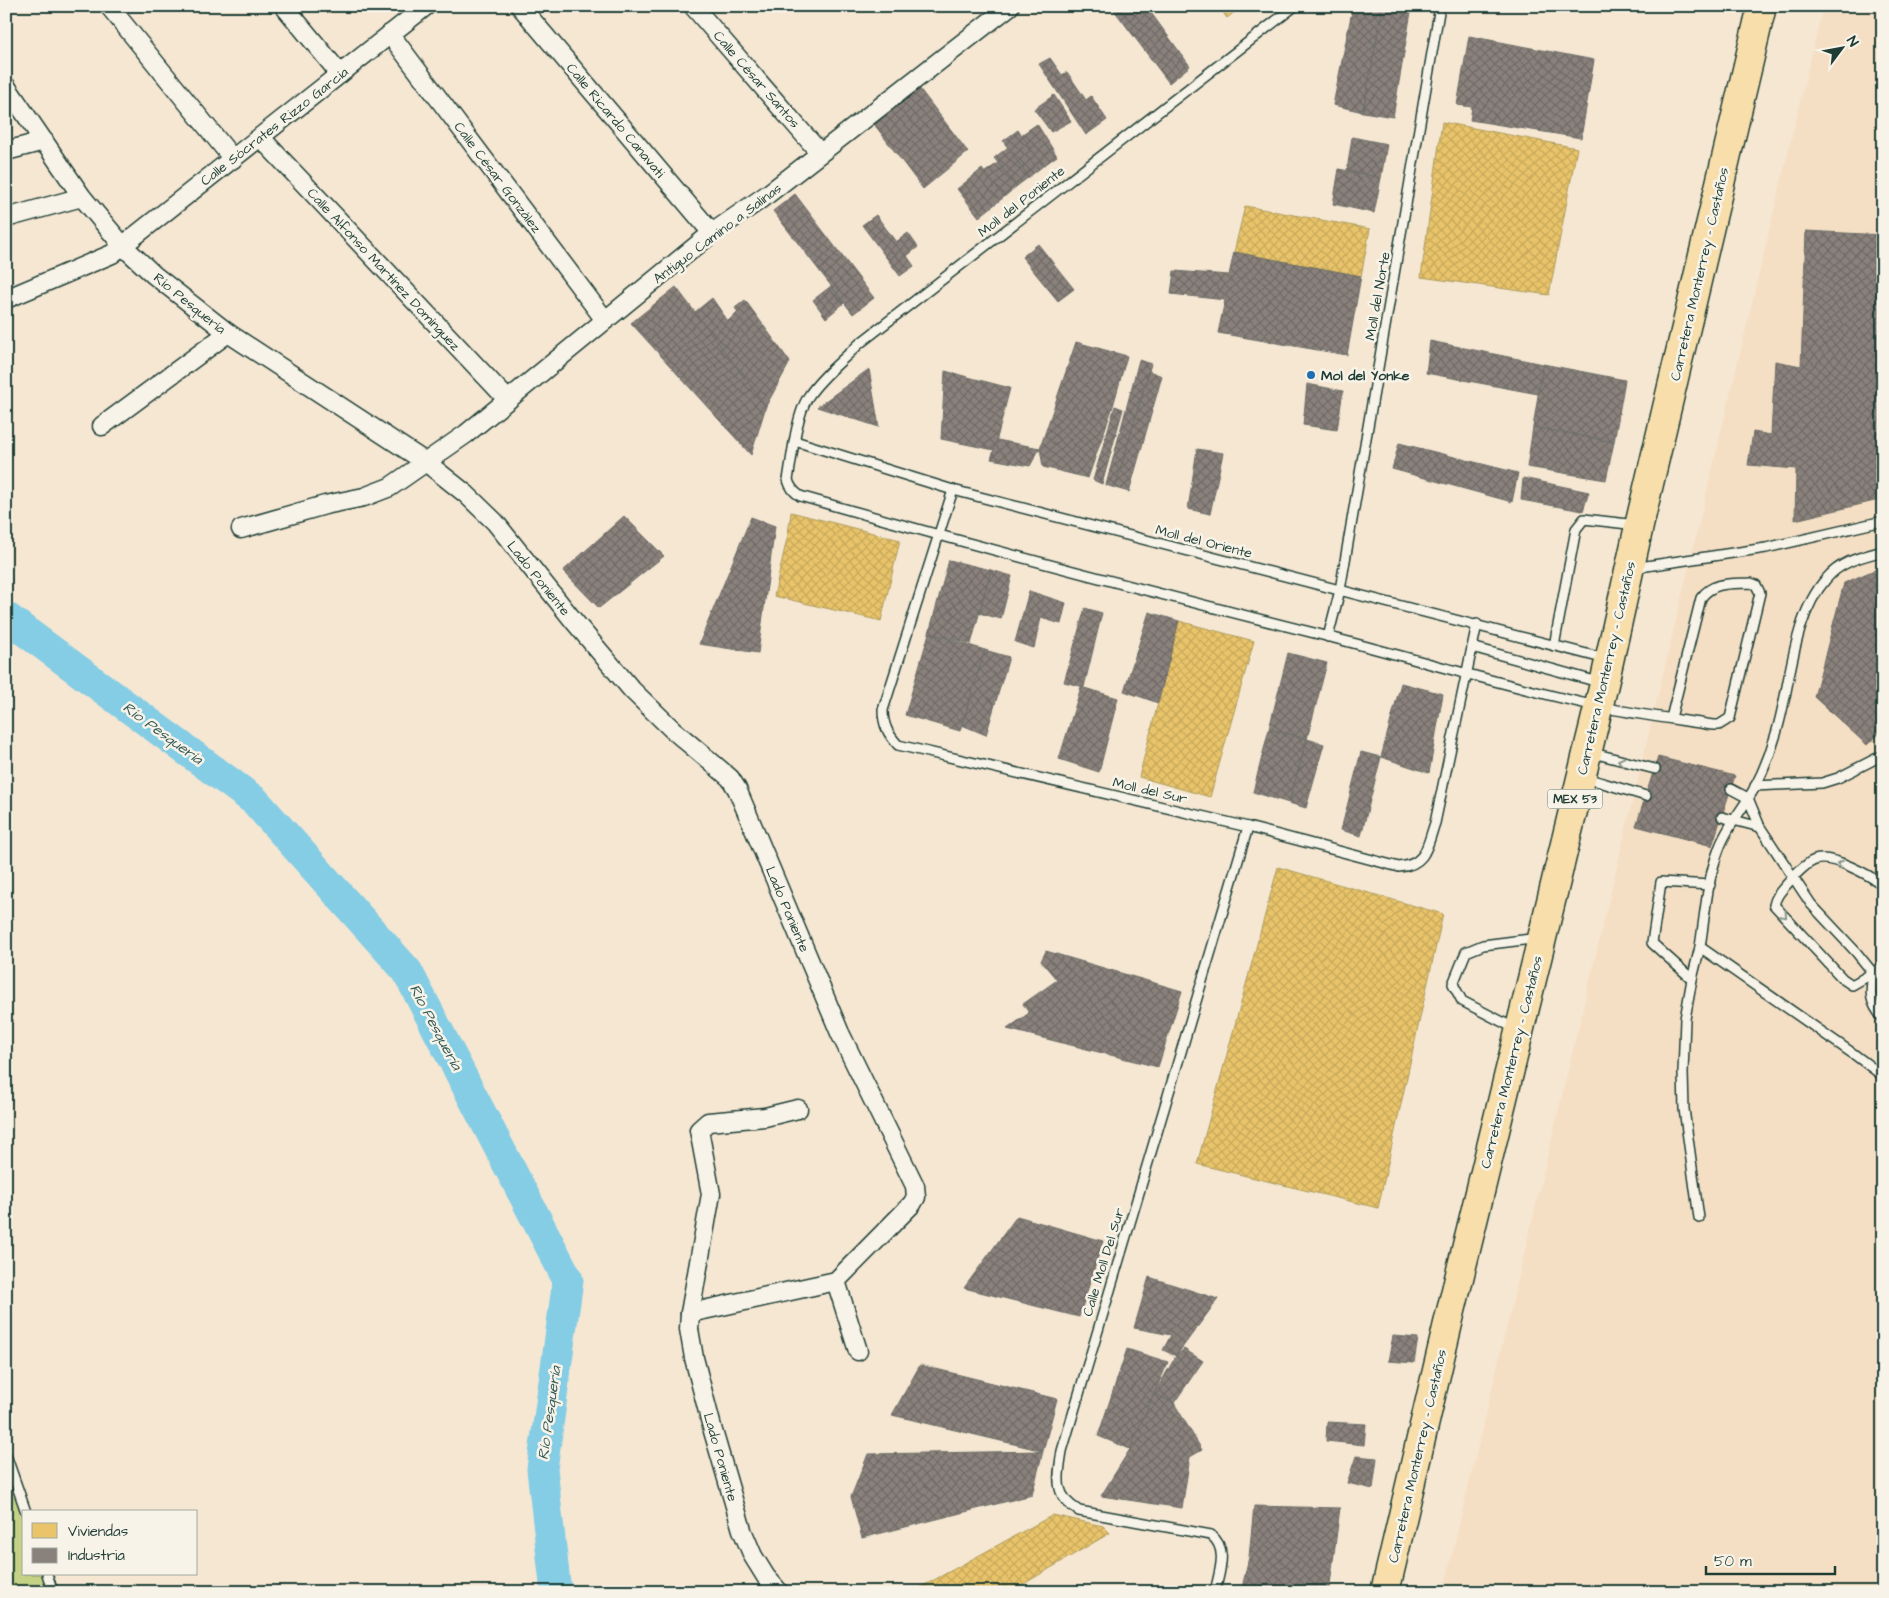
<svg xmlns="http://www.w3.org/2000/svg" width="1889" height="1598" viewBox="0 0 1889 1598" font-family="'Architects Daughter',sans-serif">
<defs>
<pattern id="homes-cross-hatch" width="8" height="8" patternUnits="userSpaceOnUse" patternTransform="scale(1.25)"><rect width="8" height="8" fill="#e9c46a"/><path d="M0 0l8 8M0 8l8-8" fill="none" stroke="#c7a95c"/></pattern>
<pattern id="industry-cross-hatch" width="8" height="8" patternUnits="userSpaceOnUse" patternTransform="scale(1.25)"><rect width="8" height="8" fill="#8a817c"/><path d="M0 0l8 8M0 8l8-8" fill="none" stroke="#706b66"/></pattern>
</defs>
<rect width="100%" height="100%" fill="#f6e7d3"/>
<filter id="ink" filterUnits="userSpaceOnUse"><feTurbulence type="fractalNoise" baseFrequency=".02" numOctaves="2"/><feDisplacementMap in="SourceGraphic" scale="10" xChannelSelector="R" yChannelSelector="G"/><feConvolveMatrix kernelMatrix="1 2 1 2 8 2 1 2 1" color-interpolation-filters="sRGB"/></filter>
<g filter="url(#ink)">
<polygon fill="#f5dfc4" points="1823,6 1883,6 1883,1592 1443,1592"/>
<polygon fill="#c5d185" stroke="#72875c" points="6,1461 24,1512 24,1574 45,1574 51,1592 6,1592"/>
<g fill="url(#homes-cross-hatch)" stroke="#ac9c5a">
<polygon points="1218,6 1242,6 1227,18"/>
<polygon points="1442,122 1577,148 1549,295 1421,277"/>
<polygon points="1245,206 1370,229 1361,276 1234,252"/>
<polygon points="791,512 900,540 881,621 774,596 788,534"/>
<polygon points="1179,621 1254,641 1210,797 1139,777"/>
<polygon points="1278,867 1443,914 1378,1208 1197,1164"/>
<polygon points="1053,1515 1103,1526 1110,1533 1010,1592 912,1592"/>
</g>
<g fill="url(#industry-cross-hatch)" stroke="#6a6d66">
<polygon points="1111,6 1146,6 1190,66 1169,83"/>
<polygon points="1353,6 1383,6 1363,112 1333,105"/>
<polygon points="1383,6 1412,6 1393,117 1363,112"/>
<polygon points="1469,36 1594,60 1581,138 1470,120 1472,107 1457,105"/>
<polygon points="1050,58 1062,75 1067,72 1086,100 1091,96 1107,120 1086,135 1039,64"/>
<polygon points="919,88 968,152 923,189 874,124"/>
<polygon points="1054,95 1071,121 1051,132 1034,109"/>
<polygon points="1037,124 1057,156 1043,166 1021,135"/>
<polygon points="1018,130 1043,166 1029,177 1003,141"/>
<polygon points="1352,137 1387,144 1381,178 1347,170"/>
<polygon points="1007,148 1029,177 1017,186 994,158"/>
<polygon points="998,163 1017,186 1004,197 985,172"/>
<polygon points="982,169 1004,197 979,217 957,189"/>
<polygon points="1339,169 1381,178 1374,213 1333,204"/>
<polygon points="795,194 874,298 853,314 773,211"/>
<polygon points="876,215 896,242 908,233 918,247 907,256 914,266 900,276 862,225"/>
<polygon points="1806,231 1883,235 1883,499 1795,520 1796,469 1748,465 1753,432 1771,435 1775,361 1801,366"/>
<polygon points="1038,244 1074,289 1058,301 1022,257"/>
<polygon points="1234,252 1361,276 1347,355 1218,333 1225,300 1171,294 1174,271 1229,275"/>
<polygon points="831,286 844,303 826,318 813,300"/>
<polygon points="676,287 766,406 751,455 631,323"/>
<polygon points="712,298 728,321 738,312 735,308 745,300 790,362 766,406 695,312"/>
<polygon points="1430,341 1543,364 1538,394 1426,373"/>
<polygon points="1076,342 1127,356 1113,406 1088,478 1043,467 1040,448"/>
<polygon points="1139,360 1151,364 1115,488 1106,485"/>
<polygon points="1543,364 1625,380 1614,442 1533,427"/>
<polygon points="869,369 879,427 817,407"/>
<polygon points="945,371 1010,388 994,450 941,439"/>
<polygon points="1149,371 1162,376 1129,492 1115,488"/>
<polygon points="1307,384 1343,391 1337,430 1303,425"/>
<polygon points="1115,406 1123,409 1102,484 1093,480"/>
<polygon points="1533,427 1614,442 1606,480 1527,467"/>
<polygon points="997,440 1040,448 1030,466 991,459"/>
<polygon points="1399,443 1518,473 1512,502 1392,469"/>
<polygon points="1197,449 1223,453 1210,514 1188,509"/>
<polygon points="1523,478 1589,492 1583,511 1521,500"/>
<polygon points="624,516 664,556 599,608 563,571"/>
<polygon points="751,517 775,526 758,653 699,644"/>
<polygon points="949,560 991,570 971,644 929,633"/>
<polygon points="1879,568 1883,571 1883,730 1867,745 1814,697 1844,583"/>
<polygon points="991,570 1012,576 1001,619 979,613"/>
<polygon points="1029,591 1066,603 1061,624 1041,618 1034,648 1015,642"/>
<polygon points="1085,608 1102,613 1084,687 1064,682"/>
<polygon points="1149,612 1179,621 1158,703 1124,691"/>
<polygon points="929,633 985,650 960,731 905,715"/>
<polygon points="985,650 1009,657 986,735 962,725"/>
<polygon points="1288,653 1327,663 1307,739 1269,729"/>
<polygon points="1401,683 1443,694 1429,773 1381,757"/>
<polygon points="1081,687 1118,698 1099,772 1059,759"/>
<polygon points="1269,729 1307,739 1289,803 1253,792"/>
<polygon points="1307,739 1324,744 1306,808 1289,803"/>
<polygon points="1361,752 1381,757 1361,836 1341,830"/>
<polygon points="1658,757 1735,776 1712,846 1636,826"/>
<polygon points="1046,951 1182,991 1158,1067 1007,1029 1029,1013 1023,1004 1057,980 1041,961"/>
<polygon points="1017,1216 1103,1241 1079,1317 964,1288"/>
<polygon points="1149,1277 1218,1299 1176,1356 1163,1350 1171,1335 1134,1328"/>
<polygon points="1393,1336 1418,1338 1414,1363 1388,1361"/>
<polygon points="1127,1349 1168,1362 1130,1449 1098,1436"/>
<polygon points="1184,1349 1203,1361 1174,1403 1154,1394 1176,1356"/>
<polygon points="920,1365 1057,1399 1043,1451 892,1415"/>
<polygon points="1154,1394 1174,1403 1202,1450 1190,1457 1182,1508 1101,1496 1130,1449"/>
<polygon points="1327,1422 1366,1424 1364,1445 1326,1441"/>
<polygon points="1043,1451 1032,1495 862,1538 851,1497 868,1454"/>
<polygon points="1356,1456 1377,1458 1373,1489 1347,1483"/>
<polygon points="1254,1506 1340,1508 1329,1592 1241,1592 1249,1557"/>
</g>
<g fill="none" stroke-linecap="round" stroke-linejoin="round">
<polyline stroke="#84cde4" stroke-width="31" points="6,617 255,801 407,971 568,1280 542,1469 556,1592"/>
<defs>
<g id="lane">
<path d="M 1295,6 L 859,344 C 842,361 821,377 808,397 C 796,416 792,457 788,480 C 790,487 794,492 800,496 C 974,546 1150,592 1326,636 C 1416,659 1505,686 1596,706 C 1634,714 1674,719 1713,725 L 1719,725 L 1730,718 L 1760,593 L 1756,585 L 1751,583 C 1732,584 1713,581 1701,598 L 1671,718"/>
<polyline points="795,441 953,490 1606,659"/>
<path d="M 953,490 L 883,710 C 883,725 888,734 898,745 L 1248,827 L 1399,867 C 1427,865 1427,845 1435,823 L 1477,624"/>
<path d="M 1883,551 C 1861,557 1841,561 1826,579 C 1791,619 1791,689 1775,737 C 1770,754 1763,772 1755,787 C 1744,808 1727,826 1719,849 C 1707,880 1705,915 1700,947 L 1855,1055 L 1883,1076"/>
<polyline points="1633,568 1766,548 1883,521"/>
<polyline points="1328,637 1340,590 1440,6"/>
<polyline points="1554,646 1576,529 1584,519 1637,525"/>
<polyline points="1472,647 1602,683"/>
<polyline points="1589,752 1655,769"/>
<polyline points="1583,777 1646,796"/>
<polyline points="1755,786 1822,783 1838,778 1883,755"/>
<path d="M 1731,789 L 1748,798 L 1760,827 L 1801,889 L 1811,904 L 1856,952 L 1873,973 C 1870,993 1869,1002 1883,1018"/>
<polyline points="1722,817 1760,827"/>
<path d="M 1883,885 C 1869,875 1832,854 1815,860 C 1806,863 1795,875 1788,883 C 1782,890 1776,895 1774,905 L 1843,979 L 1852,985 L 1873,973 L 1883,966"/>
<polyline points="1692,979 1652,943 1661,882 1710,885"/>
<polyline points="1516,1029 1462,1001 1453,984 1466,952 1483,945 1539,938"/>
<polyline points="1699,1218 1684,1109 1683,1073 1685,1019 1692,979 1700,947"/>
<polyline points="6,1455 26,1512"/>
<polyline points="47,1574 53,1592"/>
<path d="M 1215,1592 C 1219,1572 1229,1549 1211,1535 L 1079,1511 C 1053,1496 1058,1477 1062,1451 L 1248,827"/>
</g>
<g id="street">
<polyline points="109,6 233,159"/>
<polyline points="284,6 340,74"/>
<polyline points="520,6 712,233"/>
<polyline points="693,6 820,153"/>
<polyline points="390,34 605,320"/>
<polyline points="6,86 82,197 123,246 154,275 228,333 427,463 466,494 495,522 573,620 632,690 672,729 730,778 737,789 840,1033 915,1186 916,1197 912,1204 836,1281 690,1313"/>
<polyline points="261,138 508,400"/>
<polyline points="6,151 44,141"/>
<polyline points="6,218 82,197"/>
<polyline points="6,299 112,254 426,6"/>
<polyline points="102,426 228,333"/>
<polyline points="241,529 325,505 364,497 390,487 466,434 712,233 768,194 1010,6"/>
<polyline points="836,1281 858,1351"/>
<polyline points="779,1592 766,1577 753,1556 742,1530 713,1431 694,1358 689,1329 690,1313 711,1194 699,1130 708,1122 765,1117 798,1109"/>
</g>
<polyline id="primary" points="1385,1592 1450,1315 1604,684 1639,526 1762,6"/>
</defs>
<use href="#lane" stroke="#1f3d34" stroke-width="12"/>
<use href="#street" stroke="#1f3d34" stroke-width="21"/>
<use href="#primary" stroke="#1f3d34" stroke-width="31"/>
<use href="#lane" stroke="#f7f3e8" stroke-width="9"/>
<use href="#street" stroke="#f7f3e8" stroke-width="18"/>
<use href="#primary" stroke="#f8deab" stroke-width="28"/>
</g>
<defs><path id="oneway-chevron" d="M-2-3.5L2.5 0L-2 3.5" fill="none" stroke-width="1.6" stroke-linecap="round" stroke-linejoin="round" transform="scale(1.25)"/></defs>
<g stroke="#8b988e">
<use href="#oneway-chevron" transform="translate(1621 761) rotate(-166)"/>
<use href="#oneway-chevron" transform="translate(1840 864) rotate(-166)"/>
<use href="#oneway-chevron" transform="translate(1784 915) rotate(47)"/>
</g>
</g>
<circle fill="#1f6fb2" stroke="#f7f3e8" stroke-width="2" cx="1311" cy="375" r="5"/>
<g text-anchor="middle" stroke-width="5" stroke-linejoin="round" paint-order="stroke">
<rect fill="#f7f3e8" stroke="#60746a" stroke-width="1" x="1547.5" y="789.5" width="55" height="19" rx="4"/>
<g font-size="12" font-weight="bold" fill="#1f3d34">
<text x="1575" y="803">MEX 53</text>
</g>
<g font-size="14" fill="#1f3d34" stroke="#f7f3e8">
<text transform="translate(757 79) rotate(49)" y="5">Calle César Santos</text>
<text transform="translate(616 120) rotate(50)" y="5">Calle Ricardo Canavati</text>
<text transform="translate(274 126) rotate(-38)" y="5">Calle Sócrates Rizzo García</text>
<text transform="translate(498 177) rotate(53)" y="5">Calle César González</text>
<text transform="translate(1021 201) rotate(-38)" y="5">Moll del Poniente</text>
<text transform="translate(717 233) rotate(-37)" y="5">Antiguo Camino a Salinas</text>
<text transform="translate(384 269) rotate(47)" y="5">Calle Alfonso Martínez Domínguez</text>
<text transform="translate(1699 274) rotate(-77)" y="5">Carretera Monterrey - Castaños</text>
<text transform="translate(1377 296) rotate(-80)" y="5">Moll del Norte</text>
<text transform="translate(190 303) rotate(39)" y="5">Río Pesquería</text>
<text transform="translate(1204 541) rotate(14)" y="5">Moll del Oriente</text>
<text transform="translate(539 578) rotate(51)" y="5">Lado Poniente</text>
<text transform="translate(1606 668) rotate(-77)" y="5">Carretera Monterrey - Castaños</text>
<text transform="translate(1150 790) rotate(13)" y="5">Moll del Sur</text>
<text transform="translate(788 909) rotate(67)" y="5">Lado Poniente</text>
<text transform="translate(1511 1062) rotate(-76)" y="5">Carretera Monterrey - Castaños</text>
<text transform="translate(1103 1262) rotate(-73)" y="5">Calle Moll Del Sur</text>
<text transform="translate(1417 1456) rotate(-77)" y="5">Carretera Monterrey - Castaños</text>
<text transform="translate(721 1457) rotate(74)" y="5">Lado Poniente</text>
</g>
<g font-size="14" font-weight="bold" fill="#1f3d34" stroke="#f7f3e8" text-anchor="start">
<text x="1321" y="380">Mol del Yonke</text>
</g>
<g font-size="15" font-style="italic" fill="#335a57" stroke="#f7f3e8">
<text transform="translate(163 733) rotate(36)" y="5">Río Pesquería</text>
<text transform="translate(436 1027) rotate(62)" y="5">Río Pesquería</text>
<text transform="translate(549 1413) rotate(-82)" y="5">Río Pesquería</text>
</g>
</g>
<rect width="1889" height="1598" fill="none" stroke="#f7f3e8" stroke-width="25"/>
<rect x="12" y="12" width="1864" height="1573" fill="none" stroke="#1f3d34" stroke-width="2" filter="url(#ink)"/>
<rect x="22" y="1510" width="175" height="65" fill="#f7f3e8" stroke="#a1aaa0"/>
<rect x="32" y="1523" width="25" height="15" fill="#e9c46a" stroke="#a1aaa0"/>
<text x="68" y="1536" font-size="15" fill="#1f3d34">Viviendas</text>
<rect x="32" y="1548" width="25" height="15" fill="#8a817c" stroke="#a1aaa0"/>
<text x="68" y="1560" font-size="15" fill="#1f3d34">Industria</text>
<g transform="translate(1842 48) rotate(58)" stroke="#f7f3e8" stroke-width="4" paint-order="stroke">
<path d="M0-4L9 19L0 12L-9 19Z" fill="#1f3d34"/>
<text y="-8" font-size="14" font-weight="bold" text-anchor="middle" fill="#1f3d34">N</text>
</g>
<path d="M1706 1566v8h129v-8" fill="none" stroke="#1f3d34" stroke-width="2.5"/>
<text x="1714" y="1566" font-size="15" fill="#1f3d34" stroke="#f7f3e8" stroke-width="4" paint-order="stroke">50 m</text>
</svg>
